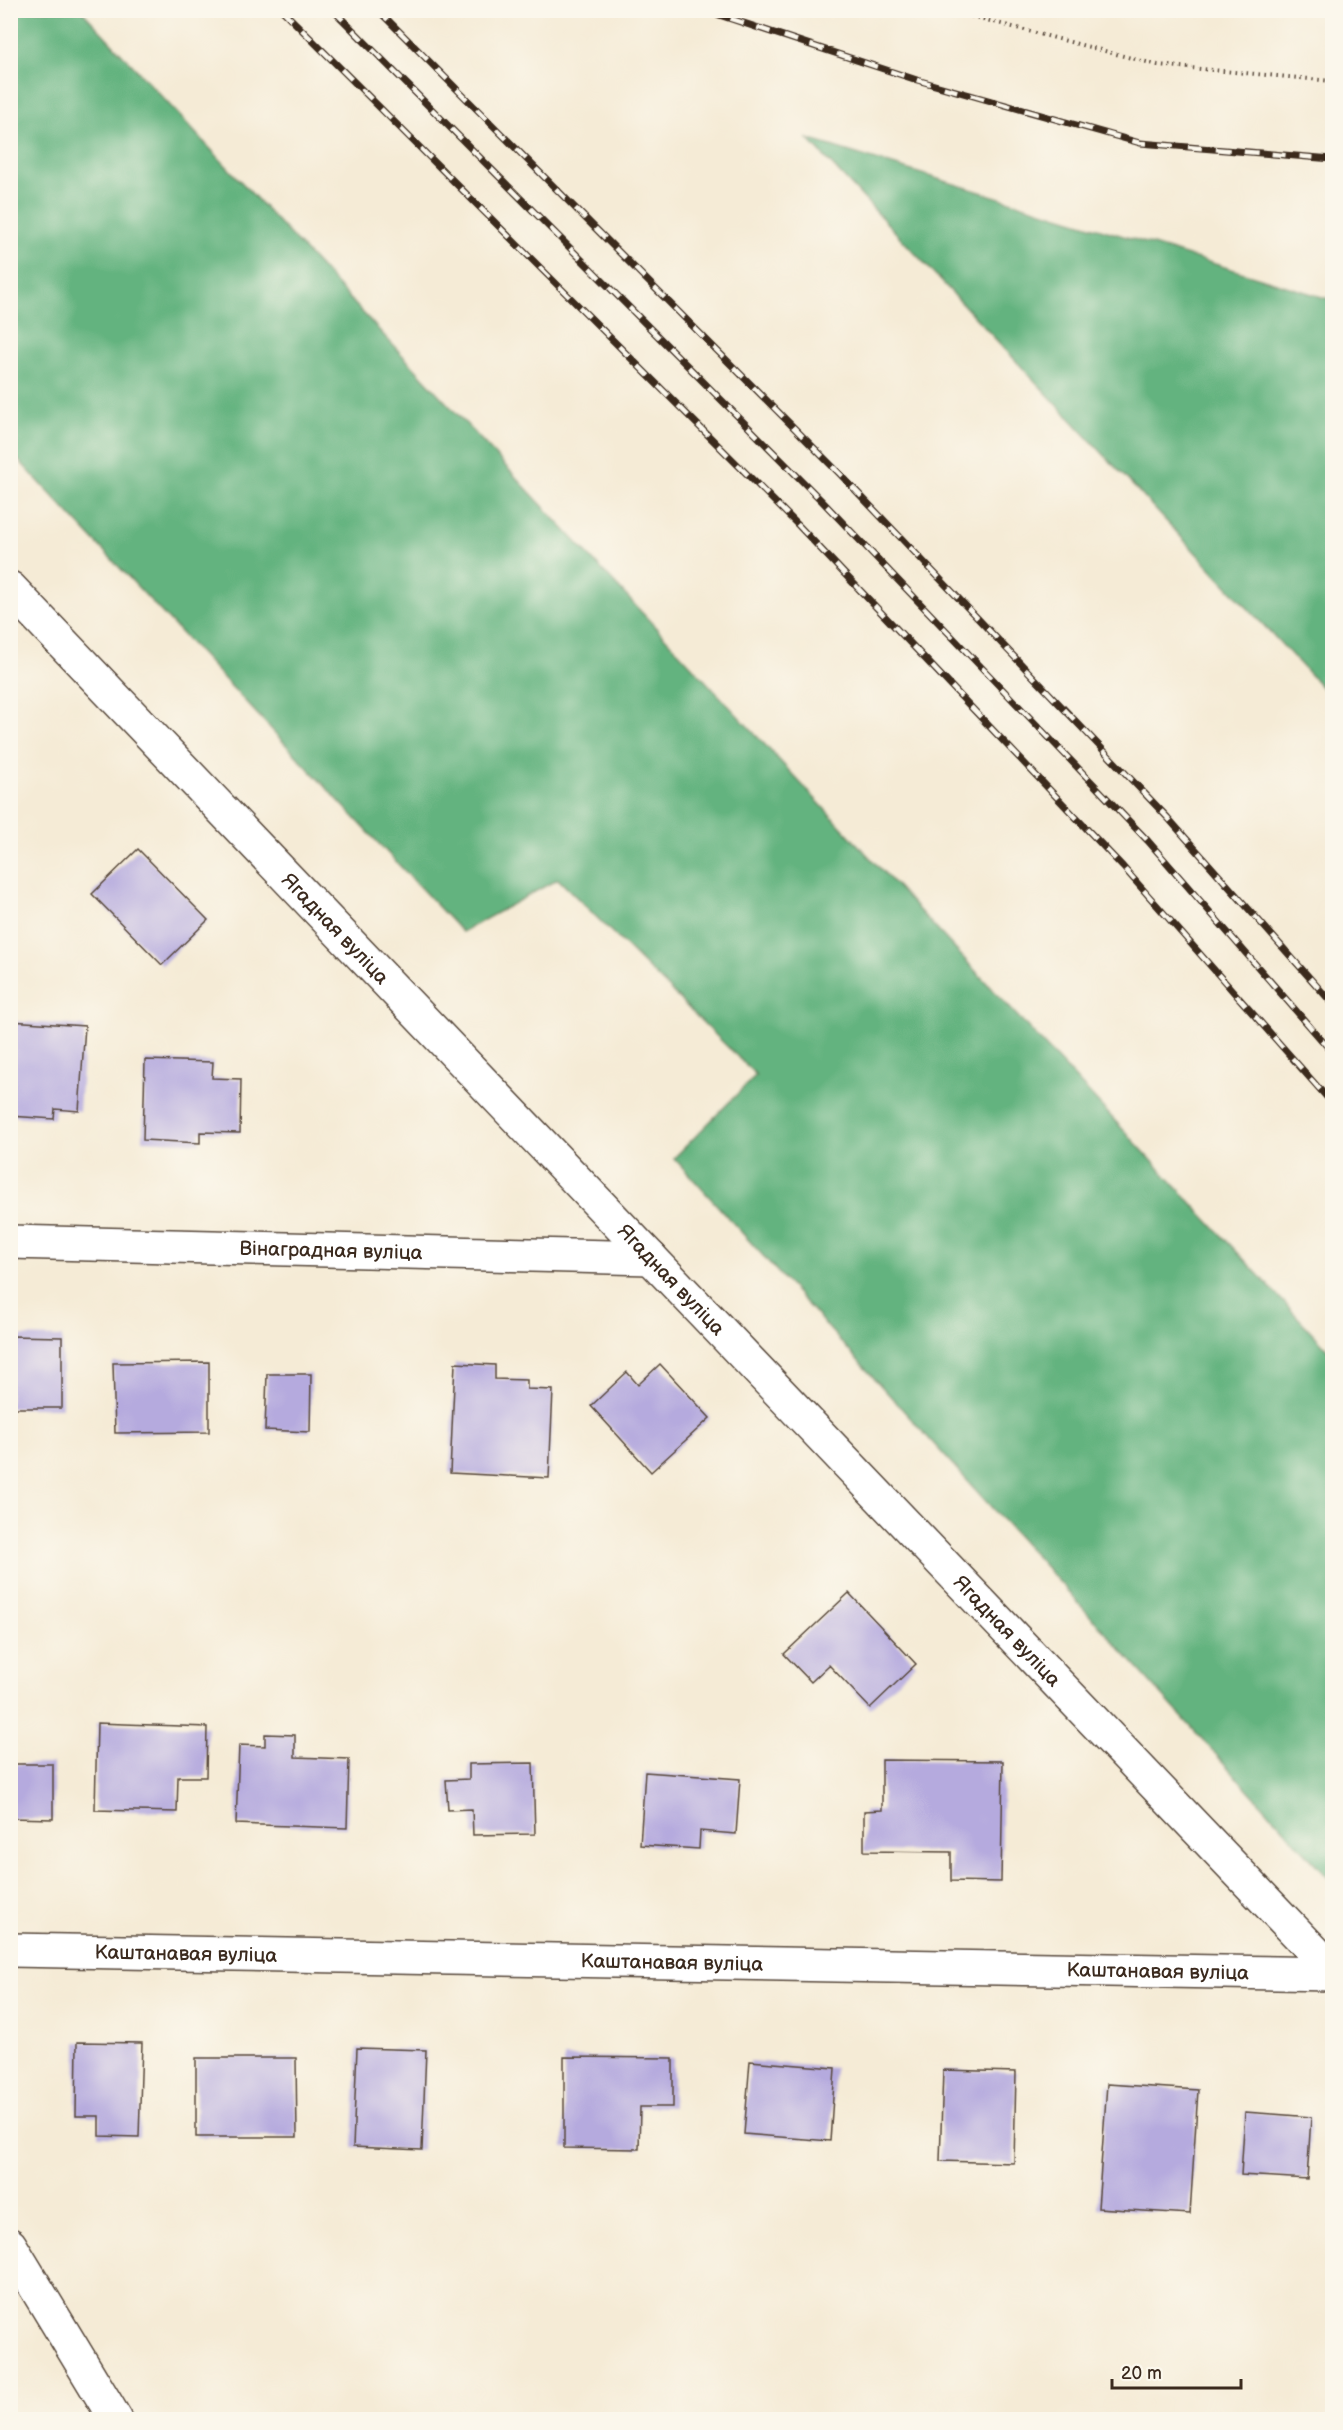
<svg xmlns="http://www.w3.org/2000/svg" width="1343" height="2430" viewBox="0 0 1343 2430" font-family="'Balsamiq Sans',sans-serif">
<rect width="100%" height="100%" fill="#fbf7ec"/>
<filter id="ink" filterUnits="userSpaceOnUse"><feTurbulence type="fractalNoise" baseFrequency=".0167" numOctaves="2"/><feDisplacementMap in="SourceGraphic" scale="12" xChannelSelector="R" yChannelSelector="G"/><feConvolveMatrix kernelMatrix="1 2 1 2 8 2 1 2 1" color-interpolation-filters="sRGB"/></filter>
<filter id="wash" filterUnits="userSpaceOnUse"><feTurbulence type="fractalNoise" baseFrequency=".008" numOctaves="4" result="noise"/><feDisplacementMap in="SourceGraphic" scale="24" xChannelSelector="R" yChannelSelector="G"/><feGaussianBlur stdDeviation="1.35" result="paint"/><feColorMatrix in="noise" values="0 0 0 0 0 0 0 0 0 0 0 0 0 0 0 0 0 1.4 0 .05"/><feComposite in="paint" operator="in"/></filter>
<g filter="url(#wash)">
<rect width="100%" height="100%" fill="#f5ebd6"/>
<g fill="#63b37f" stroke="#4f6e4e" stroke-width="1.5">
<polygon points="11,10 82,11 1332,1354 1332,1882 674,1158 756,1075 558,879 462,932 11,452"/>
<polygon points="808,139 1332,300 1332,698"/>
</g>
<g id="blocks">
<g fill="#b5aade">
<polygon points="138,849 208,920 162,965 92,894"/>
<polygon points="10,1021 85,1026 79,1111 55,1109 54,1119 10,1116"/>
<polygon points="145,1060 213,1062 212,1078 241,1079 240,1133 200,1132 200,1143 143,1140"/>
<polygon points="10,1336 62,1337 62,1408 10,1408"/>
<polygon points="209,1362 209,1432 115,1433 113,1363"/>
<polygon points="455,1363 495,1365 495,1379 527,1380 527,1389 553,1390 549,1478 450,1473"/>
<polygon points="660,1364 710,1418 651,1472 591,1406 627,1372 638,1385"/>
<polygon points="267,1374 311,1374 310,1432 265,1430"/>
<polygon points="849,1593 916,1664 870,1708 829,1665 811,1682 784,1654"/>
<polygon points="97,1723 207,1727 206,1777 178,1777 177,1812 95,1810"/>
<polygon points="265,1734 295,1735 295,1757 349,1759 347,1828 236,1824 239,1745 265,1746"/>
<polygon points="882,1760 1003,1761 1001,1882 951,1881 951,1852 864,1851 864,1811 882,1810"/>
<polygon points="533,1763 535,1834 473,1835 472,1809 448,1810 446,1780 469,1779 469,1764"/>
<polygon points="10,1764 53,1764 53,1819 10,1818"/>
<polygon points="645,1772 740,1779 736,1834 700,1831 699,1849 640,1845"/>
<polygon points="77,2042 142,2043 139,2137 99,2136 99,2116 76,2116"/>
<polygon points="357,2048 426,2050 422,2150 353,2147"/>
<polygon points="564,2057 673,2058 673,2107 640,2107 639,2149 564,2148"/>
<polygon points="196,2058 296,2058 297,2137 196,2137"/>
<polygon points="750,2061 835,2068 830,2141 744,2134"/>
<polygon points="943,2070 1016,2072 1014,2163 940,2161"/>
<polygon points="1107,2084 1198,2090 1190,2214 1098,2208"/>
<polygon points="1245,2112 1311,2117 1307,2179 1241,2175"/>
</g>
</g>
</g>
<g filter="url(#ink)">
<use href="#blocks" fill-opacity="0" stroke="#57473a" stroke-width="1.5"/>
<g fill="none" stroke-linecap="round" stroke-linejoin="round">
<defs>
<g id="minor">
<path id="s1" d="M 10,588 L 1332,1970"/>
<path id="s2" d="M 10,1242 L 651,1258"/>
<path id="s3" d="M 10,1950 L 1332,1974"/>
<polyline points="10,2245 116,2420"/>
</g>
</defs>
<use href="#minor" stroke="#57473a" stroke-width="36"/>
<polyline stroke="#57473a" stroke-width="4" stroke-dasharray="1.5 4.5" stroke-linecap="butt" points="948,10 1158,65 1332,81"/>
<use href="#minor" stroke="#fff" stroke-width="33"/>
<defs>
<g id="rail">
<polyline points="282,10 799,526 1123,867 1332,1103"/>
<polyline points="333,10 822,501 1148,841 1332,1052"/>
<polyline points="378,10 840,474 1168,818 1332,1003"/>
<polyline points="704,10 917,80 1140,143 1332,159"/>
</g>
</defs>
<use href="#rail" stroke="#3b2a1e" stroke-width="7"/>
<use href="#rail" stroke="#fbf7ec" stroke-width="4.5" stroke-dasharray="14" stroke-linecap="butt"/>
</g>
</g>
<g text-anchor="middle" stroke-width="4.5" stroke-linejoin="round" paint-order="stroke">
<g font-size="20" fill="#3b2a1e" stroke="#fbf7ec">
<text dy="7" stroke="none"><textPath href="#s1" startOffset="471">Ягадная вуліца</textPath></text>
<text dy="7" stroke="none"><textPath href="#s2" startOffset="321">Вінаградная вуліца</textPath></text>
<text dy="7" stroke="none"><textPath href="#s1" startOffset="957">Ягадная вуліца</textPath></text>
<text dy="7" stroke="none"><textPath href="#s1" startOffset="1443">Ягадная вуліца</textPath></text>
<text dy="7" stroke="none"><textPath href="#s3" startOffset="176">Каштанавая вуліца</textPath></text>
<text dy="7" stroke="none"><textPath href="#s3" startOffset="662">Каштанавая вуліца</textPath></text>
<text dy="7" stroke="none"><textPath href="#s3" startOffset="1148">Каштанавая вуліца</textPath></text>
</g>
</g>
<rect width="1343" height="2430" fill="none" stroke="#fbf7ec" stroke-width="36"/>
<path d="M1112 2379v9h129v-9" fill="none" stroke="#3b2a1e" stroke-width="3"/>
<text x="1121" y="2379" font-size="18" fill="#3b2a1e" stroke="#fbf7ec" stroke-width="4.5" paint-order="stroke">20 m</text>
</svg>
